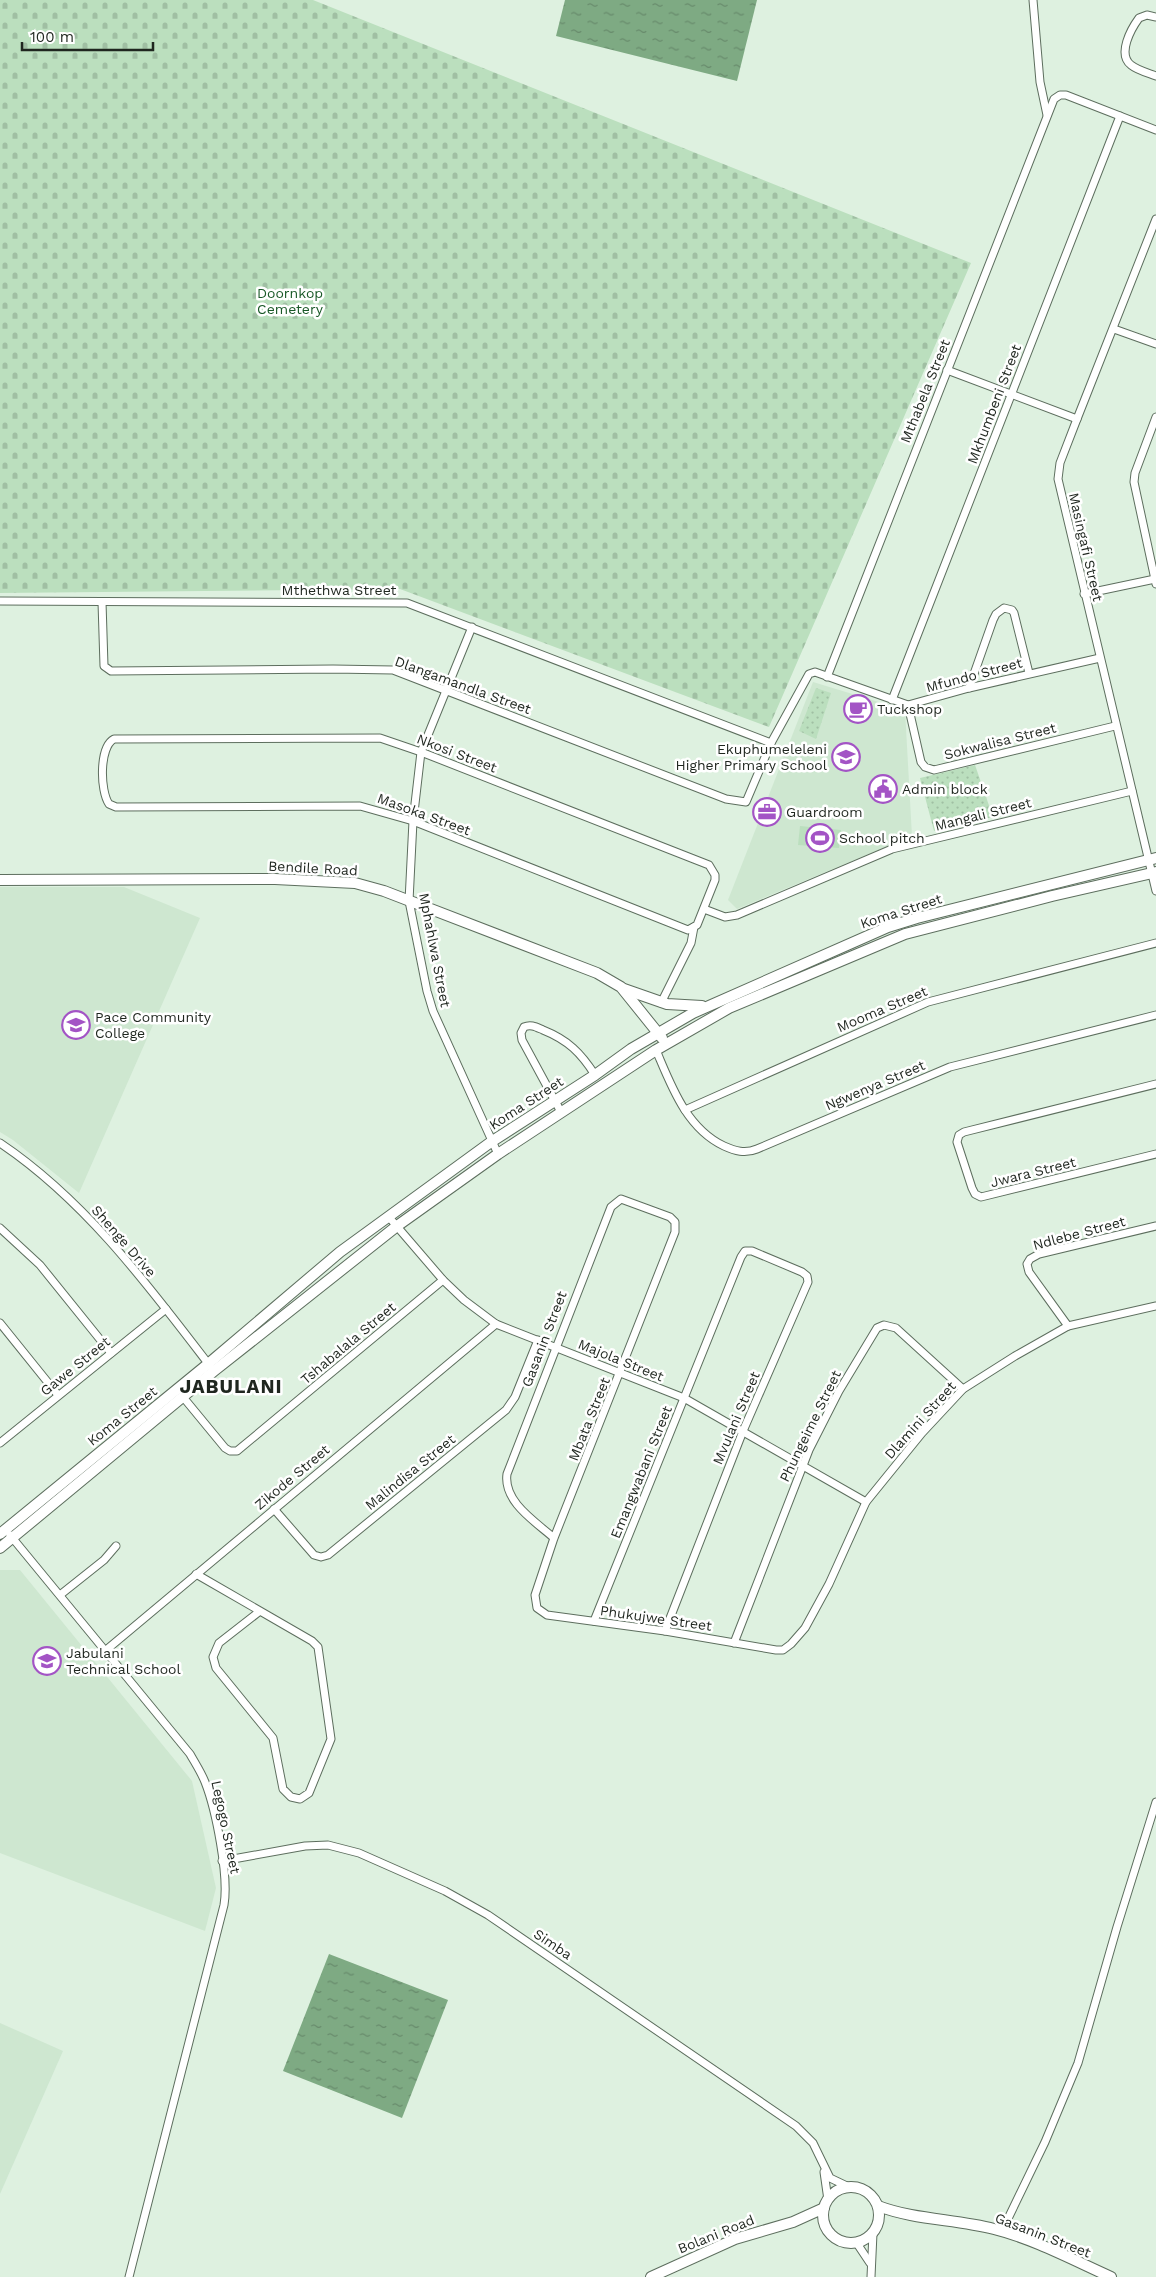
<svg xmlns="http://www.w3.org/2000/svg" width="1156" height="2277" viewBox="0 0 1156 2277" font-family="'Work Sans',sans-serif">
<defs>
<pattern id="grass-dots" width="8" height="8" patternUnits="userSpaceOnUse" patternTransform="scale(1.25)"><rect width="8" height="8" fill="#bbdfbe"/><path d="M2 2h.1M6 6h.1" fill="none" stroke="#a0bfa3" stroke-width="1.8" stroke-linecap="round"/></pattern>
<pattern id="cemetery-stones" width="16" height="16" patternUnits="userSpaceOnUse" patternTransform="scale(1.25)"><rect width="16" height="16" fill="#bbdfbe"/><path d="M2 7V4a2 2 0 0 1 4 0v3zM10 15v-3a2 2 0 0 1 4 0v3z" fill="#a0bfa3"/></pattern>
<pattern id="water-ripples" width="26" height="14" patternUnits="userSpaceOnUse" patternTransform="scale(1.25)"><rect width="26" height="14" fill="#7eaa83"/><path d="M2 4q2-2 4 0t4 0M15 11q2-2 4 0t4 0" fill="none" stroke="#678a6b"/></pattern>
</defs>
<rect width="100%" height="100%" fill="#def1e0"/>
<g fill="#cee7d0">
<polygon points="813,682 905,710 912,836 737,909 728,900"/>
<polygon points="0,887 124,887 200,918 79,1193 13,1140 0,1132"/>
<polygon points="0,1570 20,1570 192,1781 216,1888 205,1931 0,1853"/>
<polygon points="0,2023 63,2051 0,2194"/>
</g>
<g fill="url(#grass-dots)">
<polygon points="816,688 831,693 816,739 799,731"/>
<polygon points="975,765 993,817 934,831 920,778"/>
</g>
<polygon fill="url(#cemetery-stones)" points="0,0 313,0 971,263 769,727 400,589 0,593"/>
<polygon fill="#bbdfbe" points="800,826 841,830 839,848 798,845"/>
<g fill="url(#water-ripples)">
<polygon points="565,0 757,0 737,81 556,36"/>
<polygon points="329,1954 448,2000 402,2118 283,2071"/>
</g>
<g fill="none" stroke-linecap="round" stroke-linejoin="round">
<defs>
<g id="street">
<polyline points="1033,0 1040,82 1047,115"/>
<path d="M 1156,17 L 1147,15 L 1139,18 C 1131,29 1117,54 1131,65 C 1137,70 1148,73 1156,76"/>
<polyline points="1156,219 1077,419 1060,463 1058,479 1156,891"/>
<polyline points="1114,329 1156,344"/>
<polyline points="947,370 1077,419"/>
<polyline points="1156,417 1135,473 1134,482 1156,584"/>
<polyline points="1084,594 1155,579"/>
<polyline points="0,601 407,603 771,743"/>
<polyline points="102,602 104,666 111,671 333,669 393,670 726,799 746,802 771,743 809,674 815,672 908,705 969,688 1100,658"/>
<polyline points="472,627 421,752 413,821 409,901 427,991 433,1011 498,1154"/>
<polyline points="827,677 1054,99 1060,95 1066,95 1156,130"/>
<polyline points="969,688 993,620 996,614 1004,608 1012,610 1014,613 1029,673"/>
<polyline points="892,700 1120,116"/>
<polyline points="908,705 921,762 925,767 934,770 1115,726"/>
<path d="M 380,738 L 421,752 L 709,865 L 715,875 L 715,880 L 697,925 L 688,930 L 413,821 L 360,806 L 116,807 L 109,804 C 100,791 99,747 114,739 Z"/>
<polyline points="704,909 725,917 737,915 892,849 1132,791"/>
<polyline points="661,1003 691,943 694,927"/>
<path d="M 656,1050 C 671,1085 686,1128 724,1146 C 735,1151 745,1154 757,1149 L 950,1067 L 1156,1015"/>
<polyline points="1156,1084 964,1132 959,1135 957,1142 972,1188 975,1194 981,1197 1156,1154"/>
<polyline points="685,1110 928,1002 1156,943"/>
<path d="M 561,1112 L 522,1040 L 521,1033 L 524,1027 C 531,1024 536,1027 543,1030 C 568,1040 581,1053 595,1075"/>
<path d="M 0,1143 C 85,1200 148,1285 210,1366"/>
<polyline points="388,1216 443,1280 464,1300 496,1324 684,1398 866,1502"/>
<polyline points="0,1228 40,1265 111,1353"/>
<polyline points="0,1323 58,1395"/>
<polyline points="1068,1326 1029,1272 1027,1264 1030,1259 1039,1254 1156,1226"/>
<polyline points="183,1397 225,1448 230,1451 237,1451 443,1280"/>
<polyline points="0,1443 166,1309"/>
<polyline points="274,1509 314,1555 321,1557 328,1555 506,1410 515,1397 538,1340"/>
<path d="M 10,1535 L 190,1754 C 195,1763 201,1772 205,1782 C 216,1810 229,1876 224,1905 L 129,2277"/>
<path d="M 554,1538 C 536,1522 503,1502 507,1474 L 611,1207 L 621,1199 L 670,1217 L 675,1222 L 675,1232 L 554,1538 L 535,1595 L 537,1608 L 547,1615 L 665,1631 L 776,1650 L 783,1650 L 791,1644 L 805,1628 L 829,1584 L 866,1502 L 922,1433 L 963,1389 L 1015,1356 L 1068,1326 L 1156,1306"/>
<polyline points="196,1574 312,1641 318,1647 331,1739 309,1793 300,1799 291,1797 283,1789 273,1738 216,1668 213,1657 219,1643 260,1611"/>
<polyline points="60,1595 104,1560 116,1546"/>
<polyline points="594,1621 741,1257 745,1251 752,1251 802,1272 807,1276 808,1282 743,1431 665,1631"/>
<polyline points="734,1643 809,1450 839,1391 877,1328 884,1325 896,1328 963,1389"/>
<polyline points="105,1651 496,1324"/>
<polyline points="222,1861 305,1846 328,1845 359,1853 445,1891 488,1915 796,2126 813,2143 830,2178 849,2187"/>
<polyline points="824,2172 828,2200"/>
<polyline points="1002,2231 1045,2142 1078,2063 1117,1927 1156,1802"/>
<polyline points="856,2242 870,2263"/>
<polyline points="871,2277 873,2233"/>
</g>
<g id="secondary">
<polyline points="0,880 275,879 355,883 384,891 597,973 621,987 662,1038"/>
<polyline points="624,989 667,1004 702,1006"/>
<polyline points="0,1534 208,1364 340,1252 491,1142 595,1075 631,1049 693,1013 888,927 917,918 1156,858"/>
<polyline points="0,1548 214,1371 397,1226 498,1154 656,1050 729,1008 905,934 1052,896 1156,872"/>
<circle cx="851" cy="2215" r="28"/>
<path d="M 878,2206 C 915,2220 956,2219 994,2229 C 1034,2239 1073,2260 1111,2277"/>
<polyline points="651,2277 735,2239 793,2222 824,2208"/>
</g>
</defs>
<use href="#street" stroke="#5d6e5e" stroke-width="9"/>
<use href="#secondary" stroke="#5d6e5e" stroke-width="12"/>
<use href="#street" stroke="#fff" stroke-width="7"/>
<use href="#secondary" stroke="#fff" stroke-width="10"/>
</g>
<defs>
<symbol id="cafe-ring" viewBox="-11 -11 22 22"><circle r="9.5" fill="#fff" stroke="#a354c5" stroke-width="1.5"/><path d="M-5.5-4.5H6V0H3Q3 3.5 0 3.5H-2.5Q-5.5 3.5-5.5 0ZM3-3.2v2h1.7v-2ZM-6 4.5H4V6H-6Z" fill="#a354c5"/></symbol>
<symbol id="school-ring" viewBox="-11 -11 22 22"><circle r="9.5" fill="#fff" stroke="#a354c5" stroke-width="1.5"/><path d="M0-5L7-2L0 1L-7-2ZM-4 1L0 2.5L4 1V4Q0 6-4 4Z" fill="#a354c5"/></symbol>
<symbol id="civic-ring" viewBox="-11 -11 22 22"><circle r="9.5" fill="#fff" stroke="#a354c5" stroke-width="1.5"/><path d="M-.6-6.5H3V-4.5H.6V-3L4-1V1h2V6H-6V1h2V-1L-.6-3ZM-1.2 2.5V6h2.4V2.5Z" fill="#a354c5"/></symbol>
<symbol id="office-ring" viewBox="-11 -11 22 22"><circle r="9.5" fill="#fff" stroke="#a354c5" stroke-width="1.5"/><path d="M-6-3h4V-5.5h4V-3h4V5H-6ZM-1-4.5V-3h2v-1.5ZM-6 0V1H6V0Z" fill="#a354c5"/></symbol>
<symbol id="stadium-ring" viewBox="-11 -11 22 22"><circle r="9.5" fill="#fff" stroke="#a354c5" stroke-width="1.5"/><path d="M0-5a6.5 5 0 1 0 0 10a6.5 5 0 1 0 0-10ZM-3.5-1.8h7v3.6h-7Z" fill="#a354c5"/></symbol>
<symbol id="university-ring" viewBox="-11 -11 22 22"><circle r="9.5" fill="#fff" stroke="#a354c5" stroke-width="1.5"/><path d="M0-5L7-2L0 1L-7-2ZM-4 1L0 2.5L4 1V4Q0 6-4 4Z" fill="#a354c5"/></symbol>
</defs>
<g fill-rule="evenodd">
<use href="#cafe-ring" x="842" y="693" width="32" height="32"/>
<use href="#school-ring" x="830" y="741" width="32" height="32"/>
<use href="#civic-ring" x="867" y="773" width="32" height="32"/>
<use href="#office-ring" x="751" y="796" width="32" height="32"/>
<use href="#stadium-ring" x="804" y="822" width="32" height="32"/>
<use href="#university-ring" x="60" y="1009" width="32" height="32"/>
<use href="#school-ring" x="31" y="1645" width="32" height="32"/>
</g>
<g text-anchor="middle" stroke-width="5" stroke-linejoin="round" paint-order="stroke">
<g font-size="14" fill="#185826" stroke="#fff">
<text x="290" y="298">Doornkop<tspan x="290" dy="16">Cemetery</tspan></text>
</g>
<g font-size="14" fill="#1f261f" stroke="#fff">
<text transform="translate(925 391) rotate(-68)" y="5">Mthabela Street</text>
<text transform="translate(994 404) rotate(-69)" y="5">Mkhumbeni Street</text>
<text transform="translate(1086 547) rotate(77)" y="5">Masingafi Street</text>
<text x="339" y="595">Mthethwa Street</text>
<text transform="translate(974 675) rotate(-15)" y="5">Mfundo Street</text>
<text transform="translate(463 685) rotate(20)" y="5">Dlangamandla Street</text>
<text transform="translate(1000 741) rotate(-14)" y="5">Sokwalisa Street</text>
<text transform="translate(457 753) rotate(21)" y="5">Nkosi Street</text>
<text transform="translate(424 814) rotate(20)" y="5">Masoka Street</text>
<text transform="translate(983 814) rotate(-14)" y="5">Mangali Street</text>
<text transform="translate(313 868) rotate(3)" y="5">Bendile Road</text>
<text transform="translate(901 911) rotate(-18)" y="5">Koma Street</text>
<text transform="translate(435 950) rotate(79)" y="5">Mphahlwa Street</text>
<text transform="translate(882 1009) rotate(-23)" y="5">Mooma Street</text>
<text transform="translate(875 1085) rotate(-23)" y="5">Ngwenya Street</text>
<text transform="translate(526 1103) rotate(-33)" y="5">Koma Street</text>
<text transform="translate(1033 1172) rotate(-14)" y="5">Jwara Street</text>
<text transform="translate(1079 1233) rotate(-15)" y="5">Ndlebe Street</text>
<text transform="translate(124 1241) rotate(49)" y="5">Shenge Drive</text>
<text transform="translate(544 1339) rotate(-69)" y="5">Gasanin Street</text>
<text transform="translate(348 1343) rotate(-40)" y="5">Tshabalala Street</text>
<text transform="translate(621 1360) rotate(22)" y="5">Majola Street</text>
<text transform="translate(75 1366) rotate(-39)" y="5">Gawe Street</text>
<text transform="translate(122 1416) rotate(-39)" y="5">Koma Street</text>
<text transform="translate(736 1418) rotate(-67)" y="5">Mvulani Street</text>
<text transform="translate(589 1419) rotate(-68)" y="5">Mbata Street</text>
<text transform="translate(920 1420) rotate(-48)" y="5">Dlamini Street</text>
<text transform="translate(810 1426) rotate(-64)" y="5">Phungeime Street</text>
<text transform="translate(410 1472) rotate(-39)" y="5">Malindisa Street</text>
<text transform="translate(641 1472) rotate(-68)" y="5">Emangwabani Street</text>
<text transform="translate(292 1477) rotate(-40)" y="5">Zikode Street</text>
<text transform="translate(656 1618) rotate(8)" y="5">Phukujwe Street</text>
<text transform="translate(226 1827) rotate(78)" y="5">Legogo Street</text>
<text transform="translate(553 1944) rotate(34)" y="5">Simba</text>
<text transform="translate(716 2234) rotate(-22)" y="5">Bolani Road</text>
<text transform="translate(1043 2235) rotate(21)" y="5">Gasanin Street</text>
</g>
<g font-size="14" fill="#1f261f" stroke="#fff" text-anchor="start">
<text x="877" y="714">Tuckshop</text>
<text x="827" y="754" text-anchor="end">Ekuphumeleleni<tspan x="827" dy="16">Higher Primary School</tspan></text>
<text x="902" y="794">Admin block</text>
<text x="786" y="817">Guardroom</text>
<text x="839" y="843">School pitch</text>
<text x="95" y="1022">Pace Community<tspan x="95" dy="16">College</tspan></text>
<text x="66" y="1658">Jabulani<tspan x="66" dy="16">Technical School</tspan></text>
</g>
<g font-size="19" font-weight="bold" letter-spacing="1" fill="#1f261f" stroke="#fff">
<text x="231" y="1393">JABULANI</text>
</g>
</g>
<path d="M22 42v8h131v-8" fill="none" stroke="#1f261f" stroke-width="2.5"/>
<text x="30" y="42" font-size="15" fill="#1f261f" stroke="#ffffff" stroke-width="4" paint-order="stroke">100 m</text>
</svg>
